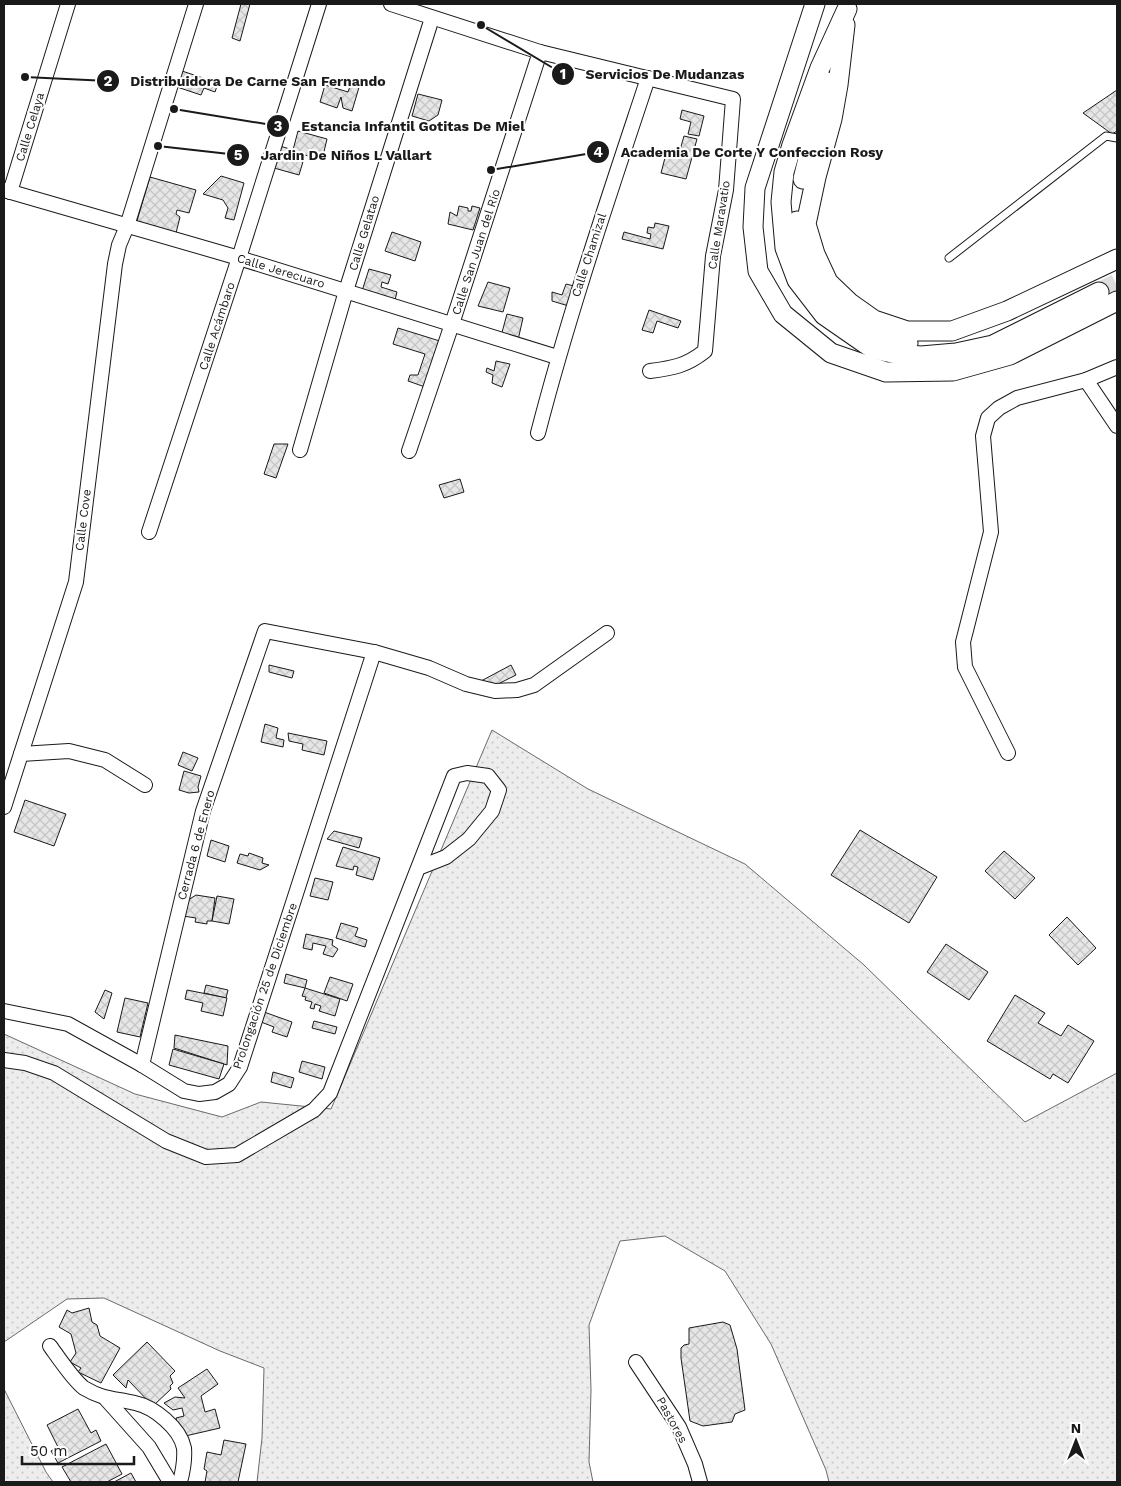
<svg xmlns="http://www.w3.org/2000/svg" width="1121" height="1486" viewBox="0 0 1121 1486" font-family="'Work Sans',sans-serif">
<defs>
<pattern id="grass-dots" width="8" height="8" patternUnits="userSpaceOnUse" patternTransform="scale(1.25)"><rect width="8" height="8" fill="#ededed"/><path d="M2 2h.1M6 6h.1" fill="none" stroke="#cbcbcb" stroke-width="1.8" stroke-linecap="round"/></pattern>
<pattern id="building-cross-hatch" width="8" height="8" patternUnits="userSpaceOnUse" patternTransform="scale(1.25)"><rect width="8" height="8" fill="#e6e6e6"/><path d="M0 0l8 8M0 8l8-8" fill="none" stroke="#c5c5c5"/></pattern>
</defs>
<rect width="100%" height="100%" fill="#fff"/>
<g fill="url(#grass-dots)" stroke="#6a6a6a">
<polygon points="492,730 588,789 745,864 864,965 1025,1122 1117,1073 1117,1482 829,1482 826,1470 771,1344 725,1271 665,1236 620,1241 589,1325 591,1390 589,1462 593,1482 257,1482 262,1438 264,1368 220,1351 104,1298 67,1299 4,1342 4,1034 135,1094 222,1117 261,1102 331,1109"/>
<polygon points="4,1389 46,1472 53,1482 4,1482"/>
</g>
<g fill="url(#building-cross-hatch)" stroke="#1a1a1a">
<polygon points="241,4 250,4 240,41 232,38"/>
<polygon points="182,71 218,83 215,92 204,88 201,95 177,87"/>
<polygon points="352,81 360,84 352,111 343,108 341,97 337,108 320,102 325,85 348,92"/>
<polygon points="1117,90 1117,131 1112,134 1083,113"/>
<polygon points="418,94 442,100 438,115 429,121 412,116"/>
<polygon points="682,110 704,116 699,136 688,134 691,122 680,119"/>
<polygon points="298,131 327,139 322,160 305,155 299,175 274,168 280,146 293,150"/>
<polygon points="684,136 697,139 686,179 661,173 666,154 678,157"/>
<polygon points="221,176 244,183 234,220 225,218 228,208 223,200 203,194"/>
<polygon points="150,177 196,190 189,213 177,210 176,214 180,217 176,233 136,224"/>
<polygon points="459,206 468,208 468,211 471,211 472,206 480,208 473,230 448,224 450,212 457,216"/>
<polygon points="655,223 669,226 663,249 622,239 624,232 650,239 651,234 647,233 648,227 654,228"/>
<polygon points="392,232 421,242 415,261 385,251"/>
<polygon points="369,269 391,275 388,284 382,282 381,287 397,292 395,300 362,291"/>
<polygon points="488,282 510,288 503,312 478,306"/>
<polygon points="566,284 578,287 572,307 552,301 552,292 562,295"/>
<polygon points="649,310 681,321 678,328 657,321 653,333 642,330"/>
<polygon points="507,314 523,318 518,340 501,336"/>
<polygon points="398,328 443,342 428,388 408,381 410,375 418,375 425,354 393,344"/>
<polygon points="496,361 510,364 502,387 492,383 493,375 486,372 487,368 494,371"/>
<polygon points="274,444 288,444 276,478 264,474"/>
<polygon points="460,479 464,492 444,498 439,485"/>
<polygon points="269,665 294,671 292,678 269,672"/>
<polygon points="511,665 516,675 486,690 481,681"/>
<polygon points="265,724 278,728 276,738 284,740 283,747 261,742"/>
<polygon points="288,733 327,741 324,755 302,750 303,744 289,741"/>
<polygon points="183,752 198,758 192,771 178,765"/>
<polygon points="184,771 201,776 198,787 199,792 189,793 179,790"/>
<polygon points="25,800 66,814 54,846 14,832"/>
<polygon points="860,830 937,877 909,923 831,875"/>
<polygon points="334,831 362,838 359,848 327,839"/>
<polygon points="211,840 229,846 225,862 207,856"/>
<polygon points="343,847 380,858 373,880 356,875 358,867 354,866 353,870 336,866"/>
<polygon points="1004,851 1035,878 1015,899 985,871"/>
<polygon points="249,853 263,858 262,863 269,865 260,870 237,863 240,854 248,856"/>
<polygon points="315,878 333,882 328,900 310,896"/>
<polygon points="196,895 215,898 212,921 207,921 207,924 195,922 196,918 183,916 185,902"/>
<polygon points="217,896 234,899 229,924 212,921"/>
<polygon points="1067,917 1096,948 1078,965 1049,935"/>
<polygon points="341,923 358,928 355,936 367,940 365,947 336,938"/>
<polygon points="306,934 333,940 332,945 338,949 333,957 323,954 326,946 313,943 312,950 303,948"/>
<polygon points="946,944 988,972 969,1000 927,972"/>
<polygon points="286,974 307,980 305,988 284,983"/>
<polygon points="330,977 353,984 347,1001 324,993"/>
<polygon points="206,985 228,990 226,998 204,993"/>
<polygon points="305,988 340,999 335,1016 319,1011 321,1006 315,1004 314,1009 310,1008 312,1002 305,1000 306,997 302,996"/>
<polygon points="105,990 112,993 104,1019 95,1012"/>
<polygon points="187,990 227,998 223,1016 201,1011 203,1003 185,999"/>
<polygon points="1015,995 1045,1013 1038,1023 1061,1036 1068,1025 1094,1041 1068,1083 1053,1074 1050,1079 987,1041"/>
<polygon points="125,998 148,1003 140,1037 117,1032"/>
<polygon points="264,1012 292,1022 287,1037 272,1032 274,1027 261,1022"/>
<polygon points="314,1021 337,1027 335,1034 312,1028"/>
<polygon points="175,1035 228,1046 227,1065 174,1048"/>
<polygon points="173,1049 224,1064 219,1079 169,1065"/>
<polygon points="302,1061 325,1067 322,1079 299,1072"/>
<polygon points="273,1072 294,1078 291,1088 271,1082"/>
<polygon points="89,1308 92,1322 97,1325 100,1336 120,1348 101,1383 78,1372 81,1368 70,1362 76,1353 71,1334 59,1327 67,1310 72,1313"/>
<polygon points="723,1322 730,1325 737,1349 745,1410 735,1414 732,1422 703,1426 690,1421 681,1358 681,1348 684,1345 689,1344 689,1328"/>
<polygon points="147,1342 175,1371 170,1376 173,1383 170,1386 171,1389 153,1406 128,1380 126,1388 113,1375"/>
<polygon points="207,1369 218,1384 201,1396 205,1412 215,1409 220,1428 181,1437 176,1418 184,1416 182,1408 173,1410 164,1403 175,1397 185,1398 178,1388"/>
<polygon points="78,1409 91,1433 96,1430 101,1441 58,1463 51,1451 58,1447 47,1425"/>
<polygon points="224,1440 246,1444 238,1482 205,1482 207,1471 204,1469 207,1452 221,1455"/>
<polygon points="106,1444 122,1474 107,1482 71,1482 62,1467"/>
<polygon points="131,1473 136,1482 114,1482"/>
</g>
<g fill="none" stroke-linecap="round" stroke-linejoin="round">
<polyline stroke="#ddd" stroke-width="19" stroke-dasharray="19 9" stroke-linecap="butt" points="1099,292 1117,283"/>
<defs>
<polyline id="lane" points="949,258 1106,136 1117,138"/>
<g id="street">
<path d="M 391,4 L 540,52 L 733,99 L 726,190 L 713,256 L 705,351 C 686,366 673,368 650,371"/>
<polyline points="4,190 239,258 557,357"/>
<polyline points="10,192 68,4"/>
<polyline points="1086,380 1117,426"/>
<path d="M 538,433 C 569,313 609,196 648,78"/>
<polyline points="300,450 346,291 432,18"/>
<polyline points="409,451 452,324 540,52"/>
<polyline points="149,532 239,258 319,4"/>
<polyline points="1008,753 965,667 963,642 991,532 983,436 988,418 999,408 1017,398 1086,380 1117,367"/>
<polyline points="21,754 69,751 105,760 145,785"/>
<polyline points="4,807 76,582 115,264 119,245 127,226 196,4"/>
<polyline points="4,1011 68,1024 142,1065 184,1091 199,1094 215,1092 229,1084 240,1067 374,652"/>
<polyline points="4,1060 25,1063 54,1073 166,1141 206,1157 237,1155 314,1110 330,1093 454,776 467,773 488,776 499,790 492,811 469,839 446,857 418,868"/>
<polyline points="142,1065 203,811 265,631 374,652 429,668 466,684 495,691 517,690 534,685 607,633"/>
<path d="M 50,1346 C 58,1357 74,1381 84,1388 C 104,1400 114,1398 135,1403 C 154,1407 180,1428 184,1448 C 185,1460 183,1471 180,1482"/>
<polyline points="636,1362 679,1427 695,1464 700,1482"/>
<polyline points="106,1399 149,1447 170,1482"/>
</g>
<g id="secondary">
<polyline points="815,4 755,188 753,227 758,271 783,314 831,353 886,372 953,371 1010,355 1117,301"/>
<polyline points="847,9 820,68 792,145 784,172 781,202 785,248 797,280 824,315 873,349 897,354 921,356 956,353 993,345 1099,292"/>
<polyline points="845,25 838,85 832,119 816,177 806,224 815,254 828,282 850,303 874,320 907,331 952,331 1007,311 1117,259"/>
<polyline points="803,179 827,82"/>
<polyline points="797,221 799,251 812,279 828,301 852,320 884,338 908,343"/>
</g>
</defs>
<use href="#lane" stroke="#1a1a1a" stroke-width="9"/>
<use href="#street" stroke="#1a1a1a" stroke-width="16"/>
<use href="#secondary" stroke="#1a1a1a" stroke-width="21"/>
<use href="#lane" stroke="#fff" stroke-width="7"/>
<use href="#street" stroke="#fff" stroke-width="14"/>
<use href="#secondary" stroke="#fff" stroke-width="19"/>
</g>
<g text-anchor="middle" stroke-width="4" stroke-linejoin="round" paint-order="stroke">
<g font-size="12" fill="#1a1a1a" stroke="#fff">
<text transform="translate(30 127) rotate(-73)" y="4">Calle Celaya</text>
<text transform="translate(719 225) rotate(-81)" y="4">Calle Maravatio</text>
<text transform="translate(364 233) rotate(-73)" y="4">Calle Gelatao</text>
<text transform="translate(476 252) rotate(-72)" y="4">Calle San Juan del Río</text>
<text transform="translate(589 255) rotate(-72)" y="4">Calle Chamizal</text>
<text transform="translate(281 271) rotate(17)" y="4">Calle Jerecuaro</text>
<text transform="translate(217 326) rotate(-72)" y="4">Calle Acámbaro</text>
<text transform="translate(83 520) rotate(-83)" y="4">Calle Cove</text>
<text transform="translate(196 845) rotate(-75)" y="4">Cerrada 6 de Enero</text>
<text transform="translate(265 986) rotate(-71)" y="4">Prolongación 25 de Diciembre</text>
<text transform="translate(672 1420) rotate(61)" y="4">Pastores</text>
</g>
</g>
<path fill="none" stroke="#1a1a1a" stroke-width="2" d="M481 25L563 74M25 77L108 81M174 109L278 126M491 170L598 152M158 146L238 155"/>
<g fill="#1a1a1a" stroke="#fff" stroke-width="2">
<circle cx="481" cy="25" r="5"/>
<circle cx="25" cy="77" r="5"/>
<circle cx="174" cy="109" r="5"/>
<circle cx="491" cy="170" r="5"/>
<circle cx="158" cy="146" r="5"/>
<circle cx="563" cy="74" r="12"/>
<circle cx="108" cy="81" r="12"/>
<circle cx="278" cy="126" r="12"/>
<circle cx="598" cy="152" r="12"/>
<circle cx="238" cy="155" r="12"/>
</g>
<g font-size="15" text-anchor="middle" font-weight="bold" fill="#fff">
<text x="563" y="79">1</text>
<text x="108" y="86">2</text>
<text x="278" y="131">3</text>
<text x="598" y="157">4</text>
<text x="238" y="160">5</text>
</g>
<g font-size="14" text-anchor="middle" font-weight="bold" fill="#1a1a1a" stroke="#fff" stroke-width="4" stroke-linejoin="round" paint-order="stroke">
<text x="665" y="79">Servicios De Mudanzas</text>
<text x="258" y="86">Distribuidora De Carne San Fernando</text>
<text x="413" y="131">Estancia Infantil Gotitas De Miel</text>
<text x="752" y="157">Academia De Corte Y Confeccion Rosy</text>
<text x="346" y="160">Jardin De Niños L Vallart</text>
</g>
<rect width="1121" height="1486" fill="none" stroke="#1a1a1a" stroke-width="10"/>
<g transform="translate(1076 1441)" stroke="#ffffff" stroke-width="4" paint-order="stroke">
<path d="M0-4L9 19L0 12L-9 19Z" fill="#1a1a1a"/>
<text y="-8" font-size="14" font-weight="bold" text-anchor="middle" fill="#1a1a1a">N</text>
</g>
<path d="M22 1456v8h112v-8" fill="none" stroke="#1a1a1a" stroke-width="2.5"/>
<text x="30" y="1456" font-size="15" fill="#1a1a1a" stroke="#ffffff" stroke-width="4" paint-order="stroke">50 m</text>
</svg>
